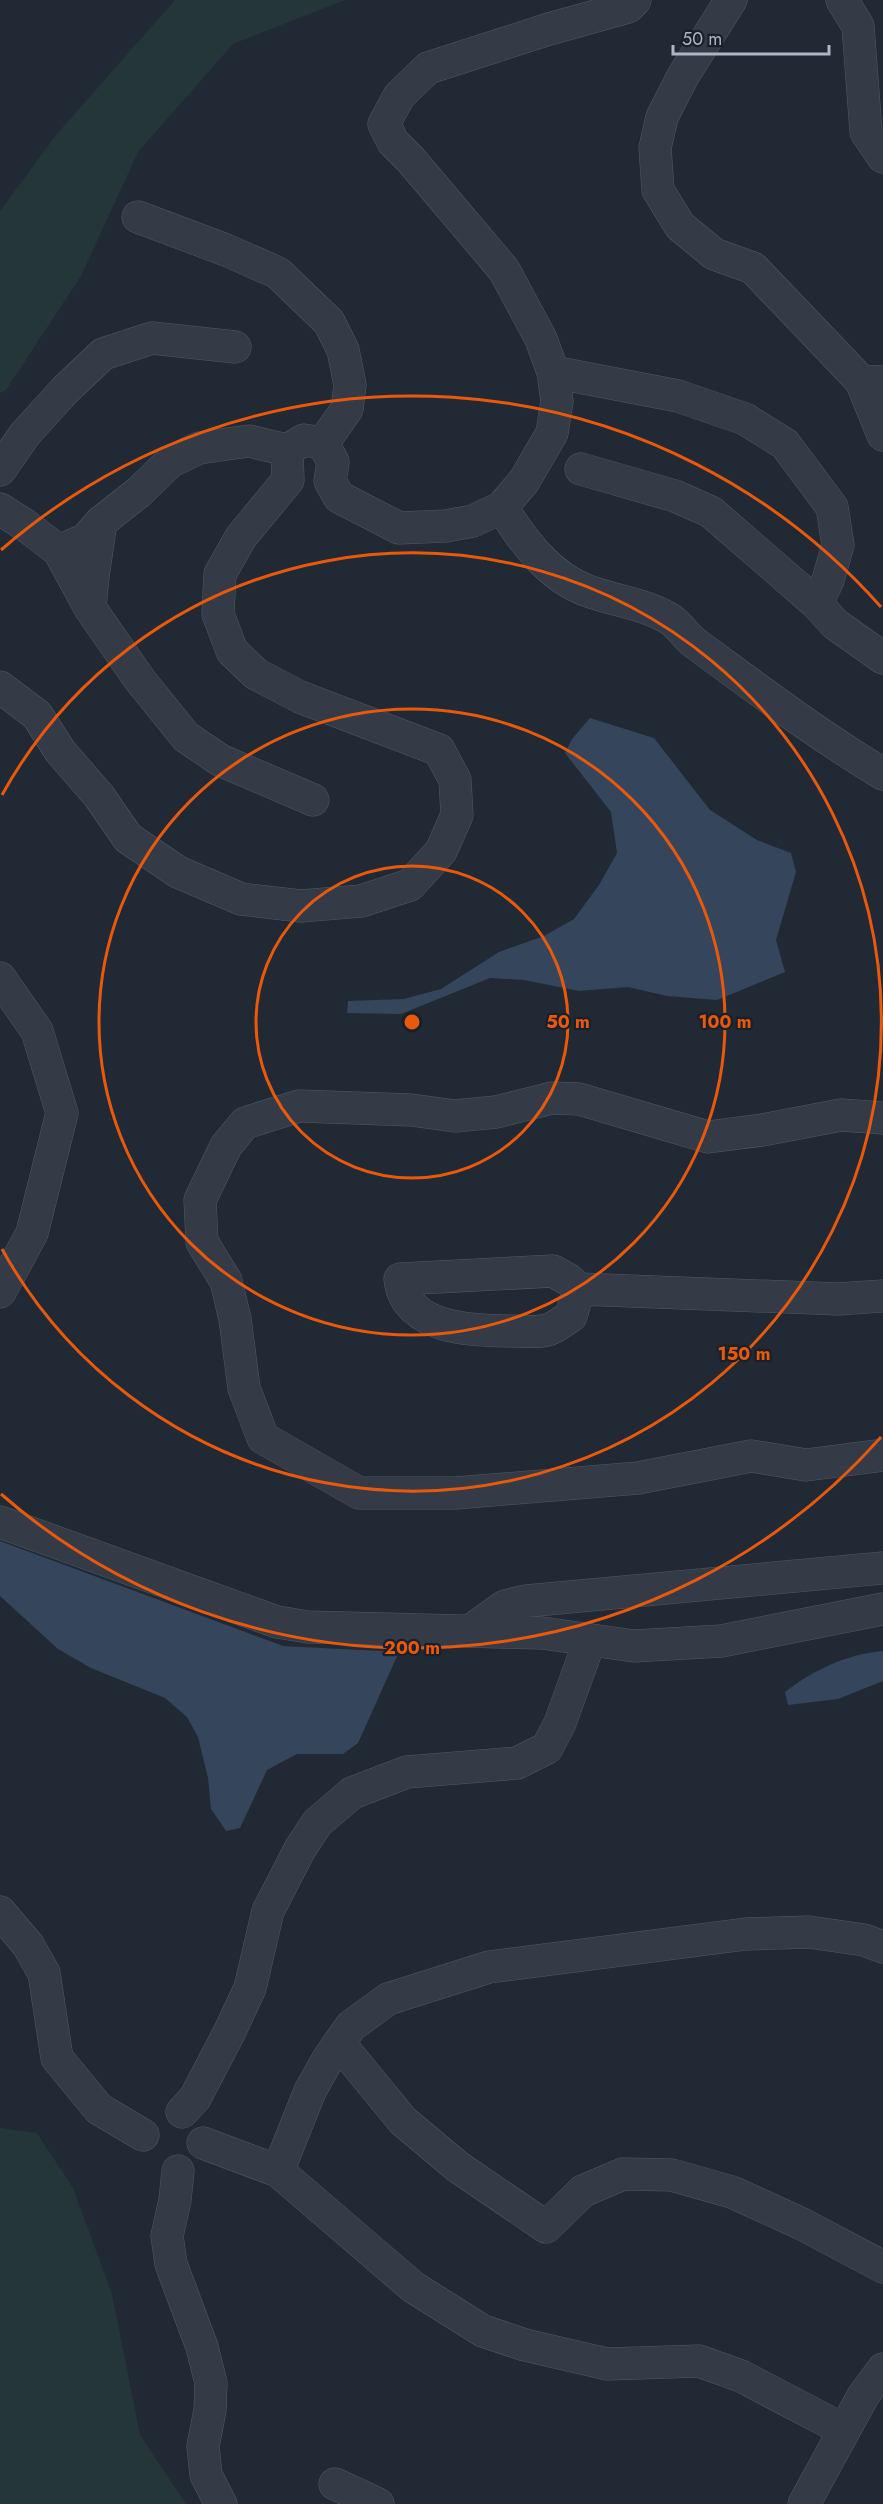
<svg xmlns="http://www.w3.org/2000/svg" width="883" height="2504" viewBox="0 0 883 2504" font-family="Jost,sans-serif">
<rect width="100%" height="100%" fill="#212935"/>
<g fill="#243637">
<polygon points="175,0 345,0 233,44 138,152 81,276 6,390 0,393 0,211 56,135"/>
<polygon points="0,2128 37,2133 73,2188 112,2294 140,2435 186,2504 0,2504"/>
</g>
<g fill="#35455c">
<polygon points="590,718 654,738 710,810 757,840 791,853 796,872 776,940 785,972 717,1000 667,996 628,987 579,991 524,980 490,978 401,1014 347,1013 348,1001 404,999 441,989 499,952 544,936 574,919 599,885 617,853 611,812 565,753 572,739"/>
<polygon points="0,1541 283,1646 399,1652 358,1743 343,1754 297,1754 267,1770 240,1828 226,1831 211,1809 208,1778 198,1737 187,1717 165,1698 91,1668 58,1649 0,1596"/>
<path d="M 883,1651 L 883,1681 L 838,1699 L 788,1705 L 785,1692 C 813,1670 847,1654 883,1651 Z"/>
</g>
<g fill="none" stroke-linecap="round" stroke-linejoin="round">
<defs>
<g id="minor">
<polyline points="731,0 683,76 662,117 655,148 658,190 680,226 714,254 753,268 861,381 883,382"/>
<polyline points="842,0 858,26 866,132 883,157"/>
<polyline points="138,217 226,250 278,273 329,322 343,350 350,385 347,409 323,443"/>
<polyline points="553,372 678,396 745,419 785,444 832,507 838,545 828,580 817,604 835,624 883,658"/>
<polyline points="861,381 883,435"/>
<polyline points="581,469 675,496 711,512 817,604"/>
<polyline points="0,470 25,434 65,390 103,354 152,338 235,347"/>
<path d="M 502,507 C 522,540 549,577 588,591 C 615,601 646,604 670,619 C 680,626 686,637 696,644 C 757,689 818,735 883,774"/>
<polyline points="0,509 25,525 59,551 86,539 101,522 139,492 170,462 199,448 249,441 287,450 304,440 323,443 333,462 330,481 339,497 399,528 446,526 473,521 502,507 524,481 552,433 557,401 553,372 541,339 504,270 411,160 393,142 384,124 399,96 428,68 549,29 628,7 635,0"/>
<polyline points="59,551 90,608 140,680 186,737 220,760 313,800"/>
<polyline points="90,608 93,576 101,522"/>
<polyline points="0,687 37,715 60,751 99,796 128,838 178,872 241,899 301,906 361,901 410,885 441,851 457,815 455,780 439,750 300,697 256,674 232,651 218,614 220,574 241,537 288,480 287,450"/>
<polyline points="0,978 37,1031 62,1113 32,1233 0,1292"/>
<polyline points="883,1118 841,1115 762,1130 708,1137 579,1099 552,1098 496,1112 455,1116 411,1110 299,1106 245,1123 226,1146 200,1200 202,1242 226,1281 235,1319 244,1388 263,1438 359,1493 456,1493 638,1478 751,1456 806,1465 883,1455"/>
<path d="M 579,1289 L 571,1316 C 563,1321 555,1328 547,1330 C 538,1333 524,1331 514,1331 C 475,1331 405,1330 400,1279 L 553,1271 L 569,1280 L 579,1289 L 838,1299 L 883,1296"/>
<polyline points="0,1522 277,1622 308,1627 542,1633 634,1646 721,1641 883,1609"/>
<polyline points="470,1631 505,1606 526,1601 883,1568"/>
<polyline points="0,1912 28,1945 44,1973 57,2058 99,2109 143,2135"/>
<polyline points="339,2043 403,2121 458,2167 546,2227 583,2191 623,2174 672,2175 732,2192 802,2224 883,2267"/>
<polyline points="182,2112 195,2098 229,2033 250,1988 268,1911 300,1849 317,1823 352,1793 407,1772 517,1763 547,1748 560,1723 590,1640"/>
<polyline points="203,2143 278,2171 413,2287 483,2331 525,2345 607,2364 699,2361 741,2376 844,2430"/>
<polyline points="178,2171 175,2200 167,2236 171,2264 202,2347 211,2383 210,2410 203,2446 206,2475 221,2504"/>
<polyline points="278,2171 310,2091 328,2059 351,2026 388,1999 489,1967 746,1934 809,1932 864,1940 883,1947"/>
<polyline points="335,2484 378,2504"/>
<polyline points="804,2504 863,2396 883,2369"/>
</g>
</defs>
<use href="#minor" stroke="#515964" stroke-width="33"/>
<use href="#minor" stroke="#343b46" stroke-width="32"/>
</g>
<g fill="none" stroke="#e8590c" stroke-width="3">
<circle cx="412" cy="1022" r="156"/>
<circle cx="412" cy="1022" r="313"/>
<path d="M2 795A469 469 0 1 1 2 1249"/>
<path d="M881 1437A626 626 0 0 1 1 1494M1 550A626 626 0 0 1 881 607"/>
</g>
<circle cx="412" cy="1022" r="9" fill="#e8590c" stroke="#1a202a" stroke-width="3"/>
<g font-size="18" text-anchor="middle" font-weight="bold" fill="#e8590c" stroke="#1a202a" stroke-width="4.5" stroke-linejoin="round" paint-order="stroke">
<text x="568" y="1028">50 m</text>
<text x="725" y="1028">100 m</text>
<text x="744" y="1360">150 m</text>
<text x="412" y="1654">200 m</text>
</g>
<path d="M673 45v9h156v-9" fill="none" stroke="#aeb6c3" stroke-width="3"/>
<text x="682" y="45" font-size="18" fill="#aeb6c3" stroke="#1a202a" stroke-width="4.5" paint-order="stroke">50 m</text>
</svg>
